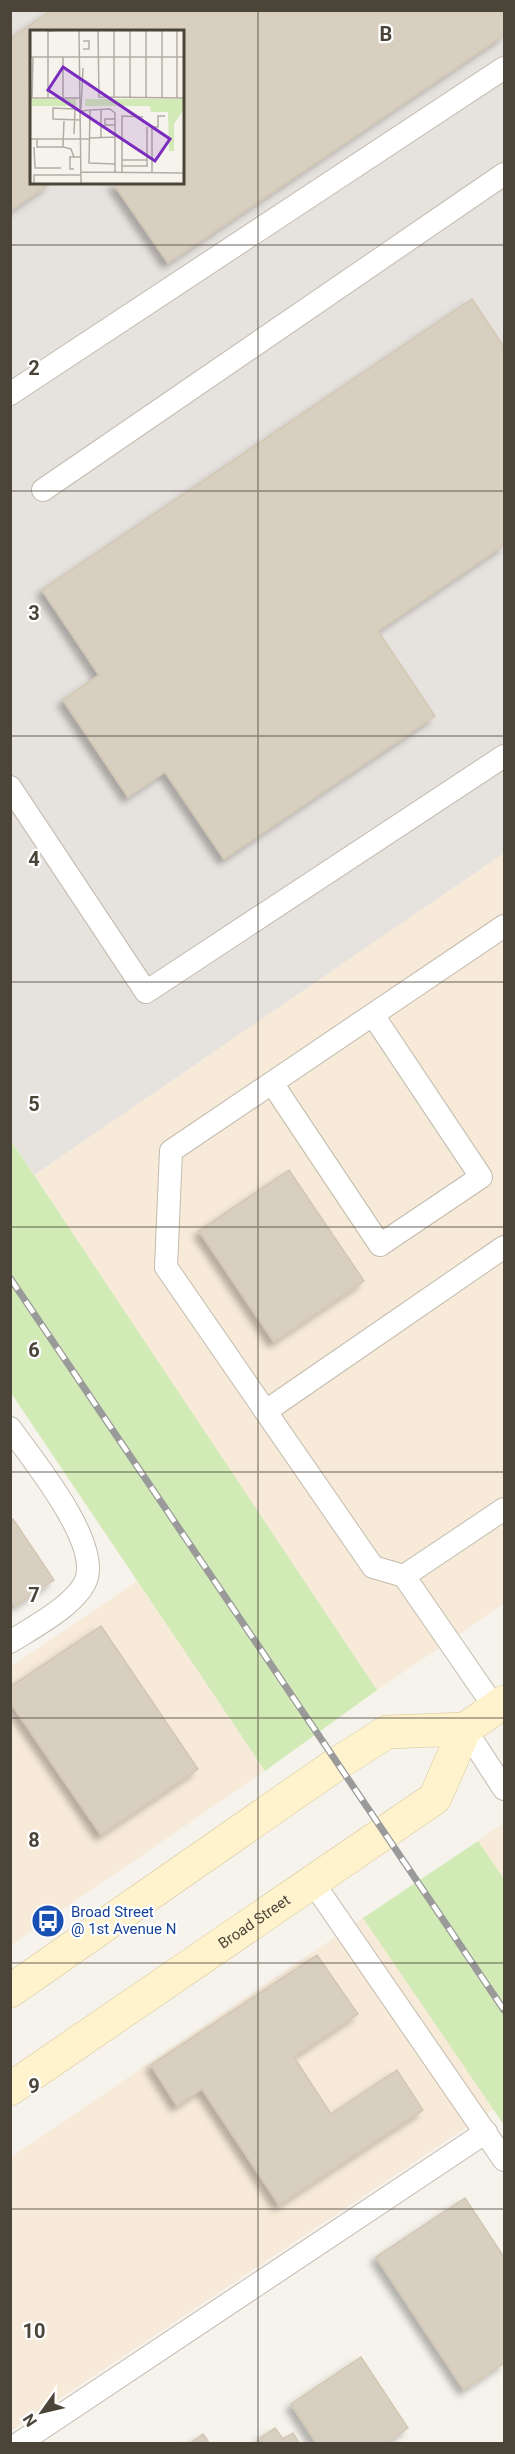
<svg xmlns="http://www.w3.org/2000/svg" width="515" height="2454" viewBox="0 0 515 2454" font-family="Roboto,sans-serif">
<defs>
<filter id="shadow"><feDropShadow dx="-5.5" dy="5.5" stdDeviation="3" flood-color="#0004"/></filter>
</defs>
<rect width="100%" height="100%" fill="#f6f3ec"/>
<g fill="#f7ead8">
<polygon points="504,853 504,1604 377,1690 34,1175"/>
<polygon points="137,1581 265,1771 11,1945 11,1667"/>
<polygon points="504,1823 504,1879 478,1841"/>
<polygon points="363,1918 494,2109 11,2431 11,2157"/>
</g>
<path fill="#e6e2dd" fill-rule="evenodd" d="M 16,10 L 504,11 L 504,853 L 34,1175 L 10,1139 L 10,15 ZM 32,32 L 183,32 L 183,183 L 32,183 Z"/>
<g fill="#d2eab5">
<polygon points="10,1139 377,1690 265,1771 11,1393"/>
<polygon points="478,1841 504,1879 504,2125 363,1918"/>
</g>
<g fill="#d8cfc1" stroke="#d3c7b4" stroke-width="1.5" filter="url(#shadow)">
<polygon points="52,10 504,10 504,35 168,263 113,183 183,183 183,32 32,32 32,183 51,183 10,211 10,39"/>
<polygon points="472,299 504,347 504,545 378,631 435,716 224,859 165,772 128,797 63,700 99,675 42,590"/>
<polygon points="289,1170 364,1281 274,1342 199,1231"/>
<polygon points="13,1519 54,1580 15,1606 10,1600 10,1521"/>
<polygon points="101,1626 198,1769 101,1835 10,1702 10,1687"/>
<polygon points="317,1955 358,2014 294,2057 331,2114 397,2070 423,2110 279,2205 202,2089 177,2106 151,2065"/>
<polygon points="465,2198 504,2257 504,2363 464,2390 376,2257"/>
<polygon points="361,2357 408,2428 385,2444 317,2444 291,2404"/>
<polygon points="275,2428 283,2439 293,2433 300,2444 264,2444 260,2438"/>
<polygon points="203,2434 210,2444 189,2444"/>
</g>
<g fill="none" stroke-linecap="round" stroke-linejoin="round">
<defs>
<g id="service">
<polyline points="10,394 504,68"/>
<polyline points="43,490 504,174"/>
<polyline points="10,787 146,992 504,756"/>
<polyline points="272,1083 380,1245 481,1177 373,1015"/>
<polyline points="266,1411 504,1247"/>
<path d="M 10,1428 C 33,1460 97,1538 87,1577 C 80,1603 32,1628 10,1642"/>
<polyline points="404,1576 373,1567 166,1267 171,1151 504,926"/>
<polyline points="495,1708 404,1576 504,1509"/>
<polyline points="465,1729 504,1789"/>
<polyline points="312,1881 504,2160"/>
<polyline points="18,2444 486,2132"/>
</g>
<g id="secondary">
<polyline points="10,1991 338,1763 387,1732 465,1729 504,1702"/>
<path id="s1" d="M 10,2089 L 435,1798 L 465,1729"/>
</g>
</defs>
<use href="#service" stroke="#c2bbae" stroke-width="24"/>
<use href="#secondary" stroke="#d6c79b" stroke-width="34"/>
<use href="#service" stroke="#fff" stroke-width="22"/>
<use href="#secondary" stroke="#fff3cd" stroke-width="33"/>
<defs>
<polyline id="rail" points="10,1278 504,2010"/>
</defs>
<use href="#rail" stroke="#9a9a9a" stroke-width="7"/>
<use href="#rail" stroke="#fff" stroke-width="4.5" stroke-dasharray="14" stroke-linecap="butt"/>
</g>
<path fill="none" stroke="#4b4439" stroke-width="1.5" stroke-opacity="0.55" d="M 258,10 L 258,2444M 10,245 L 504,245M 10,491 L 504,491M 10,736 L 504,736M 10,982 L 504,982M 10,1227 L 504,1227M 10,1472 L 504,1472M 10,1718 L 504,1718M 10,1963 L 504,1963M 10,2209 L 504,2209"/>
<defs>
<symbol id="bus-disc" viewBox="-11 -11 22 22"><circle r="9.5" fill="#1a4fb4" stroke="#fff"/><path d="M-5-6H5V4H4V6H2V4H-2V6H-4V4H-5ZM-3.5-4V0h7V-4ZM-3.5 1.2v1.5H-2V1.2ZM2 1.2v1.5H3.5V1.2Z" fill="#fff"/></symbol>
</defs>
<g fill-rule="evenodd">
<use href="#bus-disc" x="29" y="1902" width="38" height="38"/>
</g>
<g text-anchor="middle" stroke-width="4.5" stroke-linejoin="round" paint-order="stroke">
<g font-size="15" fill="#164399" stroke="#fff" text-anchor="start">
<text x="71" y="1917">Broad Street<tspan x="71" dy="17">@ 1st Avenue N</tspan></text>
</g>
<g font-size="15" fill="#4b4439" stroke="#fff">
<text dy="5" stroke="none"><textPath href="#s1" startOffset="296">Broad Street</textPath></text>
</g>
</g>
<g transform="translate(30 30)">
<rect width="154" height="154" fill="#f6f3ec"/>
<path d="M 0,69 L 46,69 L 46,76 L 0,76 ZM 55,69 L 154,69 L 154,79 L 144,94 L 144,121 L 139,121 L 138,82 L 121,82 L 120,76 L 55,76 Z" fill="#d2eab5"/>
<path fill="none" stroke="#b2ada4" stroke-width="1.5" d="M 49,0 L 51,154M 68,0 L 69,67 L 155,68M 100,0 L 100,68M 132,0 L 132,68M 53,11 L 59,11 L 59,19 L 53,19M 0,27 L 155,27M 0,68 L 49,68M 2,68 L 3,27M 18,68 L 18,1 L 34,0M 33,68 L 33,27M 84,68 L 84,0M 116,68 L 116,0M 147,68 L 147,0M 44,79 L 23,78 L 23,89 L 50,90M 51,79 L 53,38M 71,79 L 71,107M 60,80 L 80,79 L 85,83 L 85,142M 51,81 L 60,80 L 59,133 L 85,134M 85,89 L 75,89 L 75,95 L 85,95M 44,104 L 45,79M 59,108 L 85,107M 0,109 L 59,109M 7,109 L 7,117 L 33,117 L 41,119 L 44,127 L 50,127M 4,117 L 5,138 L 31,138M 33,117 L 34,91M 92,130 L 117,130M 92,136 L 117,136 L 117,97M 44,139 L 40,139 L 40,127 L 44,127M 51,142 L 155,143M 92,143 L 92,86 L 113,87M 122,143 L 122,97 L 128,97 L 128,86 L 135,86M 4,154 L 4,145 L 51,145"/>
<path fill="#7b2cbf" fill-opacity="0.15" stroke="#7b2cbf" stroke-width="3" d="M 33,37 L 140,109 L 125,131 L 18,60 Z"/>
<rect width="154" height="154" fill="none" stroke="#4b4439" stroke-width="3"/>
</g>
<g font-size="20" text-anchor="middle" font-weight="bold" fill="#4b4439" stroke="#fff" stroke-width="4.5" stroke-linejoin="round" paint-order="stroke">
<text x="386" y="41">B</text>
<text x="34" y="375">2</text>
<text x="34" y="620">3</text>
<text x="34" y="866">4</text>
<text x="34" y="1111">5</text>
<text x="34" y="1357">6</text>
<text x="34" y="1602">7</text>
<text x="34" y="1847">8</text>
<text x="34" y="2093">9</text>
<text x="34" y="2338">10</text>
</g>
<rect width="515" height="2454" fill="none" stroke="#4b4439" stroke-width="24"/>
<g transform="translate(42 2412) rotate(236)" stroke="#ffffff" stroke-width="4.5" paint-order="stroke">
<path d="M0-4.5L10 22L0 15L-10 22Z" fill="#4b4439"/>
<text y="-9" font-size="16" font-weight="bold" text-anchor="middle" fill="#4b4439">N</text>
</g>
</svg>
